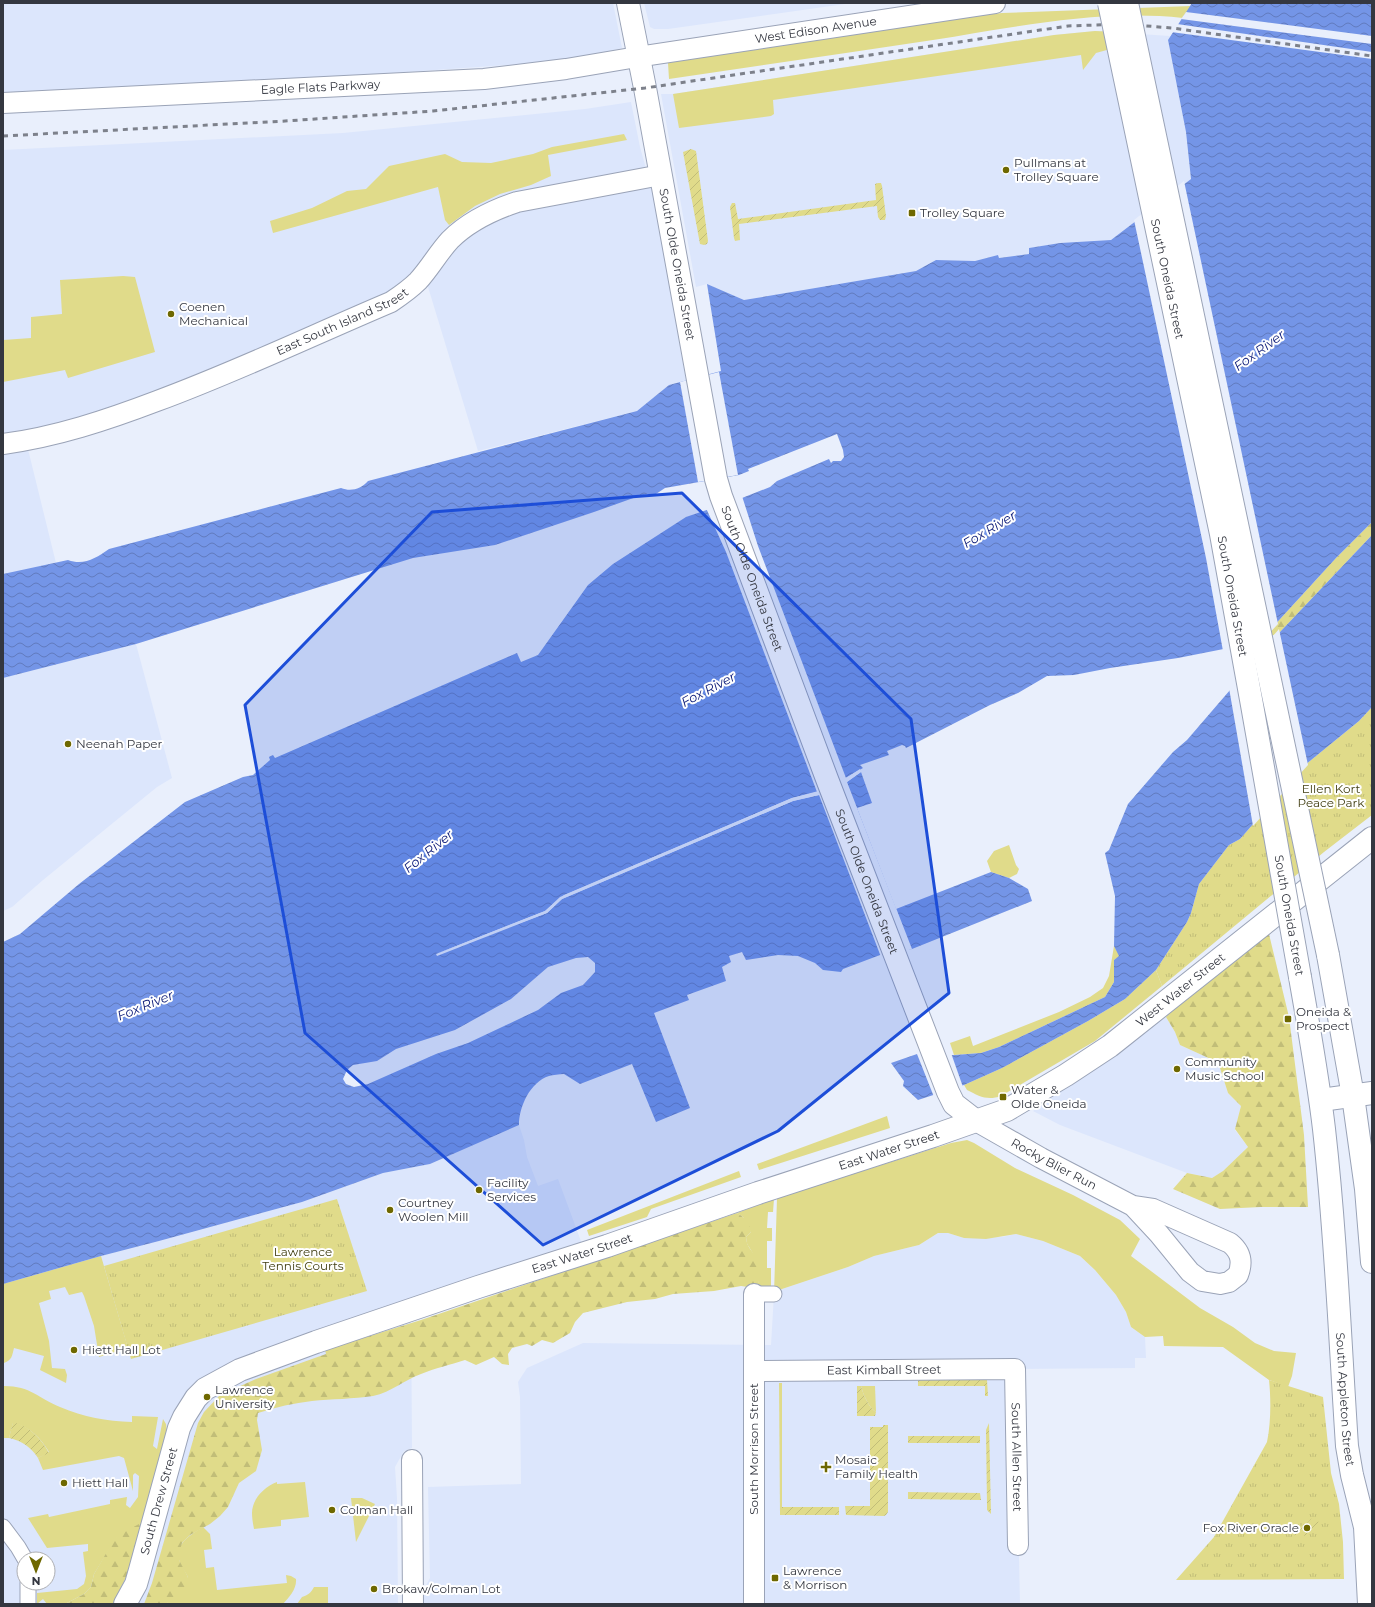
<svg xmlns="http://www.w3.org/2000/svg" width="1375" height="1607" viewBox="0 0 1375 1607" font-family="Montserrat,sans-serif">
<defs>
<pattern id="forest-firs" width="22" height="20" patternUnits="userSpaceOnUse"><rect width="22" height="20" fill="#e0db8a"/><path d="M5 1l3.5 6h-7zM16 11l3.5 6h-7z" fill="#c1bd78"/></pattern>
<pattern id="park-tufts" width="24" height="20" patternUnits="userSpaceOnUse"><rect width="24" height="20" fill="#e0db8a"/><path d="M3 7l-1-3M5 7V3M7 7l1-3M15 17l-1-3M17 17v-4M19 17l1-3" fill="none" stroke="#c1bd78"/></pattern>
<pattern id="garden-furrows" width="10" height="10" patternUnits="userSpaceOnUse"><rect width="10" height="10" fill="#e0db8a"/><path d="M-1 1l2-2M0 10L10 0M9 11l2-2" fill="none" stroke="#c1bd78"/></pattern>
<pattern id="water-waves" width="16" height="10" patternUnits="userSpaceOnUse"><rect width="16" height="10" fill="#7495e7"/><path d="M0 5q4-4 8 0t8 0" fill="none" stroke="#607abd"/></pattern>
</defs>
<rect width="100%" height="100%" fill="#e9effc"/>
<g fill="#dce6fc" fill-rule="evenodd">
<polygon points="3,3 613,3 622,48 577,60 393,73 3,93"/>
<polygon points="644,3 852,3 668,29 654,29 650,27"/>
<polygon points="1095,31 1170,36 1168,41 1186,132 1191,179 1111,240 1060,243 1029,248 1029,254 999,258 998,255 975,261 936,260 916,271 744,300 707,284 696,287 661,94 673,94 1054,35"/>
<polygon points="631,102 640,147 655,201 686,380 669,385 637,411 478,451 428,287 414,273 387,293 219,367 107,410 24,433 56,563 3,574 3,150 343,133 585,109"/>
<polygon points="136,644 172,778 157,787 43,880 12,907 3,911 3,678"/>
<polygon points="1166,1017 1175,1032 1180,1045 1215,1061 1220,1068 1228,1093 1241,1106 1235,1130 1248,1147 1223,1171 1212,1178 1187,1173 1060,1125 1033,1111"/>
<path d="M 519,1125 L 524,1140 L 527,1157 L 538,1186 L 558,1179 L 582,1244 L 411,1300 L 412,1448 L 404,1451 L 395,1467 L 397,1498 L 398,1604 L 3,1604 L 3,1284 L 101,1256 L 159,1241 L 302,1202 L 383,1173 L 430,1164 ZM 24,1559 L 48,1559 L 48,1583 L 24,1583 Z"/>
<polygon points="938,1233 948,1233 964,1238 1002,1237 1016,1234 1043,1241 1080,1256 1095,1270 1116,1295 1126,1312 1131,1327 1145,1337 1146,1358 1135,1358 1135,1368 1015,1369 1020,1604 416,1604 430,1578 428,1487 521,1484 520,1397 518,1382 527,1368 583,1343 771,1345 774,1294 775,1293 782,1289 848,1267 874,1256 919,1245"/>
</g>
<g fill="#e0db8a">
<path d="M 1191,6 L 1183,18 C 1100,9 1015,27 933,40 C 845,53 757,66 669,79 L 668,63 L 670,60 L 974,16 L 1002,13 Z"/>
<polygon points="1095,31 1118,32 1114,48 1096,53 1083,70 1081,55 773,100 774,114 771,116 679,128 673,94 1054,35"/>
<polygon points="624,134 627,140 548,155 551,176 531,185 500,194 475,206 449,225 445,220 438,187 273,233 270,221 312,208 347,191 366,189 389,166 445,154 462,162 491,163 533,154 552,147"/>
<polygon points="123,276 135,277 155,352 68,378 65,370 3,382 3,340 31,338 31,317 62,314 60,280"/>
<polygon points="1009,845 1016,865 1019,869 1017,874 1009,878 991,872 987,861 994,851"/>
<polygon points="1114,946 1120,956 1114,960 1114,982 1105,997 999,1047 981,1053 954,1055 950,1043 970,1036 973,1046 1059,1012 1090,997 1103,988 1109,976"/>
<path d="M 1156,970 L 1162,986 L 1095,1041 L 1001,1096 C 987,1101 979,1096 967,1090 L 964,1085 L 1002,1068 L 1088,1021 L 1125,999 Z"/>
<polygon points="887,1116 890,1128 759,1170 757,1164"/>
<polygon points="967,1140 974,1143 1015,1168 1073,1195 1120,1220 1140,1239 1131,1256 1200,1308 1233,1327 1255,1343 1274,1351 1296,1353 1292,1376 1288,1387 1269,1380 1223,1347 1164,1346 1163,1336 1145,1337 1131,1327 1126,1312 1116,1295 1095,1270 1080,1256 1043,1241 1016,1234 986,1239 964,1238 948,1233 938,1233 919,1245 874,1256 848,1267 782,1289 774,1294 777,1198 951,1143"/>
<polygon points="739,1171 741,1177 651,1209 647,1217 589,1236 587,1230"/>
<path d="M 774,1199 L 773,1212 L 768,1212 L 767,1228 L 772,1228 L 772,1241 L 767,1241 L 767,1268 L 771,1268 L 771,1289 L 762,1289 C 754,1279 758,1263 752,1252 C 748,1244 747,1247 746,1237 L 751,1232 L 743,1217 L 737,1213 Z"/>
<path d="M 101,1256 L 128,1348 L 99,1357 L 94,1326 L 84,1296 L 82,1292 L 69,1295 L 65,1287 L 49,1291 L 51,1299 L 39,1303 L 49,1341 L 52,1368 L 65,1369 L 67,1375 L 66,1383 L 40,1370 L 44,1356 L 14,1348 C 12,1356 12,1360 4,1363 L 3,1284 Z"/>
<polygon points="779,1383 782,1383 782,1515 780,1515"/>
<path d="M 4,1386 C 31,1386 38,1398 60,1407 C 84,1417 106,1421 132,1422 L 132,1416 L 158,1417 L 153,1446 L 157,1449 L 163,1419 L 166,1424 L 167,1432 L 141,1528 L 116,1538 L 94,1574 L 91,1587 L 84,1594 L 65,1604 L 47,1604 L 43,1599 L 37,1604 L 37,1593 L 77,1589 L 84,1584 L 86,1576 L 83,1552 L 88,1551 L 88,1544 L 47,1548 L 28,1518 L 48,1514 L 49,1517 L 110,1504 L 110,1500 L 127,1497 L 126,1505 L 130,1508 L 138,1497 L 139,1476 L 135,1473 L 133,1475 L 133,1491 L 124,1458 L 119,1456 L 43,1470 L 38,1458 L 49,1452 C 41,1438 30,1427 13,1423 L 9,1438 L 3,1438 Z"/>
<path d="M 861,1386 L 875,1386 L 876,1412 C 869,1408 863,1394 861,1386 Z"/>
<path d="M 277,1482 L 277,1484 L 305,1482 L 309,1517 L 281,1520 L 281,1526 L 254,1529 C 253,1524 252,1518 252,1513 C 252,1499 264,1487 277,1482 Z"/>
<polygon points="351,1498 362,1498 375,1504 356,1542"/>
<path d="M 203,1527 L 210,1534 L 212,1549 L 204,1550 L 206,1568 L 214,1567 L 217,1590 L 287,1583 L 286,1575 L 291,1576 L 296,1579 C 297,1589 289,1597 283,1604 L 166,1604 L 188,1577 C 185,1572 181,1566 179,1560 C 174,1544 192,1534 203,1527 Z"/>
<path d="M 314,1587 L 328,1587 L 328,1604 L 297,1604 L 302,1597 C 308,1595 311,1593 314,1587 Z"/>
</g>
<g fill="url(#forest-firs)">
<polygon points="1372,522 1372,535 1280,632 1259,642 1336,558"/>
<polygon points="1269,934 1289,1017 1304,1135 1308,1207 1261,1207 1220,1209 1173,1189 1187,1173 1212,1178 1223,1171 1248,1147 1235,1129 1241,1106 1228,1093 1220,1068 1215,1061 1180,1045 1175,1032 1166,1017 1170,1012"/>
<path d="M 737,1213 C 744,1217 751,1223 751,1232 L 746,1237 C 747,1250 754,1250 757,1261 C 760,1271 755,1280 762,1289 L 741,1286 L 714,1291 L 673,1294 L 655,1299 L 627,1302 L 583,1313 L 575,1322 L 570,1333 L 553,1343 L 542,1340 L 532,1346 L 527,1344 L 512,1348 L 508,1354 L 509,1365 L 502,1364 L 494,1357 L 476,1365 L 465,1360 C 450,1365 435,1368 421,1374 C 404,1380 392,1392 373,1396 C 353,1399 332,1399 312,1401 C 294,1403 276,1407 258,1413 L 257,1420 L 262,1450 L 256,1471 L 239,1483 L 228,1507 L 220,1516 L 210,1524 L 190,1535 L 182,1543 L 179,1553 L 179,1560 L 188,1577 L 185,1587 L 166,1604 L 144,1604 L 152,1583 L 198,1423 L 204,1412 L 220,1395 L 256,1379 L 326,1354 L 325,1350 L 421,1320 Z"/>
<polygon points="139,1524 141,1528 128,1573 113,1604 65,1604 84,1594 91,1587 94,1574 115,1538 126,1531"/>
</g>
<g fill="url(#park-tufts)">
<polygon points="1372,707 1372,815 1324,852 1162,986 1156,970 1187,922 1191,913 1199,884 1229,845 1240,839 1305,765 1359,721"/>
<polygon points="337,1199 367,1291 131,1359 104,1266"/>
<path d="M 1269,1380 L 1323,1397 L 1331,1473 L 1339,1504 L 1343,1542 L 1344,1579 L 1176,1580 L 1214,1537 L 1267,1442 C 1271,1423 1271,1399 1269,1380 Z"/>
</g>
<g fill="url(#garden-furrows)">
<polygon points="691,149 696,151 708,241 707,244 704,245 700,244 683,152"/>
<polygon points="878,183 881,183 882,186 886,216 885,220 880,220 878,217 877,206 739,224 740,240 735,241 734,238 730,207 732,203 735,203 738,219 876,200 875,184"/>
<polygon points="918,1380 987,1380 988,1396 985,1396 985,1386 918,1386"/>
<path d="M 857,1386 L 861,1386 C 863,1394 869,1408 876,1412 L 875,1416 L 857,1416 Z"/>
<path d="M 13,1422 C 30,1427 41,1438 49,1453 L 38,1458 C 31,1447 22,1441 9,1438 Z"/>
<polygon points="989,1423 991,1514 987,1510 987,1506 986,1430"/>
<polygon points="883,1425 888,1425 888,1512 886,1515 884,1516 846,1515 845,1506 870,1506 870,1427 883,1427"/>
<rect x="908" y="1436" width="72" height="7"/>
<polygon points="908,1492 980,1493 981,1500 908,1499"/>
<rect x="782" y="1507" width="57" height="8"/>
<path d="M 1314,1518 L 1318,1520 L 1319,1526 C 1307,1536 1308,1537 1292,1535 L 1290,1532 L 1291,1527 L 1305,1525 L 1311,1519 Z"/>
</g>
<g fill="url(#water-waves)" fill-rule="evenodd">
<path d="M 1192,3 L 1372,3 L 1372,522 L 1336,558 L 1259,642 L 1178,658 L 1110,668 L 1074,675 L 1047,676 L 1018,693 L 990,705 L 906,748 L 905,746 L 902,745 L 887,751 L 889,755 L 860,765 L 863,768 L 826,789 L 792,798 L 560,897 L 545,911 L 436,954 L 547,913 L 562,899 L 793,801 L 828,793 L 837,789 L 861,772 L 872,803 L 857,808 L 896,909 L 991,872 L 1009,878 L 1028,889 L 1032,901 L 912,949 L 880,955 L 843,969 L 841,972 L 823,970 L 815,963 L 798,956 L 778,955 L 746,960 L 742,952 L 729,956 L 731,962 L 722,967 L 726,981 L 687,995 L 689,1000 L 654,1013 L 690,1108 L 656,1122 L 632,1064 L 580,1084 L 564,1074 C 559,1074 553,1075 549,1076 C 530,1082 519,1107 519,1125 L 430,1164 L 383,1173 L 302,1202 L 159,1241 L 101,1256 L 3,1284 L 3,942 L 20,934 L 79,884 L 185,802 L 243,777 L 253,775 L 270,760 L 269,757 L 273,755 L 275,758 L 517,653 L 521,662 L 538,655 L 588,585 L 613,564 L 686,517 L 742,498 L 770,487 L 777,481 L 829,459 L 831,463 L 833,461 L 841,461 L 844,457 L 843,450 L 837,434 L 748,469 L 749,471 L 739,475 L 665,488 L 653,496 L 648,494 L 639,496 L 594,512 L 495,545 L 413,558 L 136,644 L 3,678 L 3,574 L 68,560 C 84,566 96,558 109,549 L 341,488 C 351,492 361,489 368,481 L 637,411 L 669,385 L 721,371 L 707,284 L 744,300 L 916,271 L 936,260 L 975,261 L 998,255 L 999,258 L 1029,254 L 1029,248 L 1060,243 L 1111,240 L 1191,179 L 1186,132 L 1168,40 ZM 588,957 L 595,963 L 595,972 L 583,985 L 561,993 L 538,1010 L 468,1043 L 436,1054 L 368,1084 L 354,1087 L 346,1084 L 343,1079 L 347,1070 L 353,1065 L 377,1061 L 396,1049 L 455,1030 L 511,999 L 548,967 L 576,958 Z"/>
<polygon points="1372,535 1372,707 1359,721 1305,765 1240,839 1229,845 1199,884 1191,913 1187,922 1156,970 1125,999 1088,1021 1002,1068 964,1085 918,1100 903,1086 904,1081 891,1063 917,1054 942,1056 981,1053 999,1047 1105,997 1114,982 1114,960 1119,956 1114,946 1115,896 1105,853 1109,850 1128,804 1173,752 1187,740 1280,632"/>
</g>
<g fill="#e9effc">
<polygon points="1186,12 1372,36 1372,44 1181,19"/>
<polygon points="1177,24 1372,52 1372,59 1171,32"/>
<polygon points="1184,181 1278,624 1260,643 1223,651 1206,558 1134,220"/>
<polygon points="719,372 738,475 698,482 680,382"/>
<polygon points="742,496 758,546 846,778 860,769 861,772 847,782 912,949 899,953 881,957 819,795 793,801 562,899 547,913 437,956 436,954 545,911 564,895 792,798 817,792 726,552 706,508"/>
<polygon points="1279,629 1308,765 1253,826 1229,688"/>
<polygon points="922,1052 951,1053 963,1087 934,1097 917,1054"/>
</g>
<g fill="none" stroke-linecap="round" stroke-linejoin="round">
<defs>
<g id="pedestrian">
<polyline points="754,1294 774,1294"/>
<polyline points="3,1527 18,1547 25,1559"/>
<polyline points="28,1604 28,1583"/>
</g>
<g id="minor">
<path id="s1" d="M 3,103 L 484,79 L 566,69 L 637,57 L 995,3"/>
<path id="s2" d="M 3,444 C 56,437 107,420 157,401 C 236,372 313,335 391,302 C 400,296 410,289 418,281 C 430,268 438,253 450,240 C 468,222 493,210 517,202 L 661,175"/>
<path id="s3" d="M 976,1121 L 1041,1158 L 1133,1206 L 1159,1234 L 1190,1272 L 1202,1281 L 1220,1284 L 1229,1282 L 1238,1275 C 1243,1262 1241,1252 1230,1243 L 1153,1209 L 1133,1206"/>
<path id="s4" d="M 754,1371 L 1015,1369 L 1018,1545"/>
<polyline points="412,1460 413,1604"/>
<polyline points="754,1604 754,1294"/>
</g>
<g id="tertiary">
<path id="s5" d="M 628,3 L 645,88 L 716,479 L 721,496 L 827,779 L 948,1092 L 954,1104 L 976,1121"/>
<path id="s6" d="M 125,1604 L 136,1584 L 140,1570 L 179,1428 L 184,1417 L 196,1398 L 205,1389 L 240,1370 L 316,1342 L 478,1287 L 607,1246 L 758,1193 L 933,1136 L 1007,1110 L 1066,1075 L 1110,1046 L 1372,838"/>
</g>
<polyline id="secondary" points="1321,1100 1372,1093"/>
<g id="primary">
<polyline points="1328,955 1353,1096 1366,1189 1372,1262"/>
<path id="s7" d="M 1300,977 C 1309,1028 1318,1078 1324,1129 C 1336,1235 1340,1341 1347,1446 L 1352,1475 L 1365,1527 L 1369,1604"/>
</g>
</defs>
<use href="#pedestrian" stroke="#9aa3b7" stroke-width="17"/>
<use href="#minor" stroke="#9aa3b7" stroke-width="22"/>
<use href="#tertiary" stroke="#9aa3b7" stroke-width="24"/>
<use href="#secondary" stroke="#9aa3b7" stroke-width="24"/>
<use href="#primary" stroke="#9aa3b7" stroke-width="24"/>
<use href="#pedestrian" stroke="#fff" stroke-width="15"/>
<use href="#minor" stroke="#fff" stroke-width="20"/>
<use href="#tertiary" stroke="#fff" stroke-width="22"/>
<use href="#secondary" stroke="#fff" stroke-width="22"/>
<use href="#primary" stroke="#fff" stroke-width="22"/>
<polyline stroke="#7d818b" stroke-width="3" stroke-dasharray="5 5" stroke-linecap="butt" points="3,136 285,121 433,111 645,88 1068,26 1122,24 1172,28 1372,56"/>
<defs>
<g id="primary-bridge">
<path id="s8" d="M 1109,3 L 1221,534 L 1252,705 L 1300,977"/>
<polyline points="1127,3 1328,955"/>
</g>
</defs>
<use href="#primary-bridge" stroke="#9aa3b7" stroke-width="24" stroke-linecap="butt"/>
<use href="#primary-bridge" stroke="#fff" stroke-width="22"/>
</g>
<path fill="#1d4ed8" fill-opacity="0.2" stroke="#1d4ed8" stroke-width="3" stroke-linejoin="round" d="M 682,493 L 911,719 L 949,993 L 778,1131 L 543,1245 L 305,1033 L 245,705 L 432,512 Z"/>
<g fill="#6e6800" stroke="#fff" stroke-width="1.5">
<circle cx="1006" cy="170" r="4"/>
<rect x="908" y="209" width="8" height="8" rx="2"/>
<circle cx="171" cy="314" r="4"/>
<circle cx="68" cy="744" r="4"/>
<rect x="1284" y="1015" width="8" height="8" rx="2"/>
<circle cx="1177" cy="1069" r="4"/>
<rect x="999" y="1093" width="8" height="8" rx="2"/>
<circle cx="479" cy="1190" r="4"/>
<circle cx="390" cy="1210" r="4"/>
<circle cx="74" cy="1350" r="4"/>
<circle cx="207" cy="1397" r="4"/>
<path d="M824 1461h4v4h4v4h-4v4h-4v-4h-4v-4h4z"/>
<circle cx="64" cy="1483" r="4"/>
<circle cx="332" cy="1510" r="4"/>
<circle cx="1307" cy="1528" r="4"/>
<rect x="771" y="1574" width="8" height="8" rx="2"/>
<circle cx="374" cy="1589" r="4"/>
</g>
<g text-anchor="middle" stroke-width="4" stroke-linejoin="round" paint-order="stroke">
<g font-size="12" fill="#343740" stroke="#fff">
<text dy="4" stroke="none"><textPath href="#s1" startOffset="817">West Edison Avenue</textPath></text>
<text dy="4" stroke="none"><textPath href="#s1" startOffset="318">Eagle Flats Parkway</textPath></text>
<text dy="4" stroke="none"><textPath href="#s5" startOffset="266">South Olde Oneida Street</textPath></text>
<text dy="4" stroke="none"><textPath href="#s8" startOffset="282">South Oneida Street</textPath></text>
<text dy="4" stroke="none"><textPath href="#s2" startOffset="362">East South Island Street</textPath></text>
<text dy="4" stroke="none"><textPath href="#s5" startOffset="590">South Olde Oneida Street</textPath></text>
<text dy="4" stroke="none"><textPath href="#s8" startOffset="606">South Oneida Street</textPath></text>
<text dy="4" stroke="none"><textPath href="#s5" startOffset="914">South Olde Oneida Street</textPath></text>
<text dy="4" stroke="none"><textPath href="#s8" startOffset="930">South Oneida Street</textPath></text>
<text dy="4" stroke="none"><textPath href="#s6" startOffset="1293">West Water Street</textPath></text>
<text dy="4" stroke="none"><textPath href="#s6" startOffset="957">East Water Street</textPath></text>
<text dy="4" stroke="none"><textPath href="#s3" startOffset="89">Rocky Blier Run</textPath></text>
<text dy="4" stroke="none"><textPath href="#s6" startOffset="633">East Water Street</textPath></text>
<text dy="4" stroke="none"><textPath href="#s4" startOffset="130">East Kimball Street</textPath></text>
<text dy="4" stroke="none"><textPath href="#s7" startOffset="425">South Appleton Street</textPath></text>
<text transform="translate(754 1449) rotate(-90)" y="4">South Morrison Street</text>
<text dy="4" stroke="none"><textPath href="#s4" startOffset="349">South Allen Street</textPath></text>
<text dy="4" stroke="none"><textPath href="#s6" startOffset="109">South Drew Street</textPath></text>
</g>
<g font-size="12" fill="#343740" stroke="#fff" text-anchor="start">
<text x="1014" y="167">Pullmans at<tspan x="1014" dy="14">Trolley Square</tspan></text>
<text x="920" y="217">Trolley Square</text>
<text x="179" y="311">Coenen<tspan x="179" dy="14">Mechanical</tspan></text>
<text x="76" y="748">Neenah Paper</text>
<text x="1296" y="1016">Oneida &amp;<tspan x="1296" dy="14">Prospect</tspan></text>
<text x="1185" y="1066">Community<tspan x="1185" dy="14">Music School</tspan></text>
<text x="1011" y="1094">Water &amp;<tspan x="1011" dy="14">Olde Oneida</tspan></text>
<text x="487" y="1187">Facility<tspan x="487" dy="14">Services</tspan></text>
<text x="398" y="1207">Courtney<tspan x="398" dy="14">Woolen Mill</tspan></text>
<text x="82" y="1354">Hiett Hall Lot</text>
<text x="215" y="1394">Lawrence<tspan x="215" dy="14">University</tspan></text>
<text x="835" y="1464">Mosaic<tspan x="835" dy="14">Family Health</tspan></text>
<text x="72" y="1487">Hiett Hall</text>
<text x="340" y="1514">Colman Hall</text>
<text x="1299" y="1532" text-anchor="end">Fox River Oracle</text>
<text x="783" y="1575">Lawrence<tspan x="783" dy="14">&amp; Morrison</tspan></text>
<text x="382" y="1593">Brokaw/Colman Lot</text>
</g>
<g font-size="12" fill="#434014" stroke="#fff">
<text x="1331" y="793">Ellen Kort<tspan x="1331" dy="14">Peace Park</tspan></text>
<text x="303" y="1256">Lawrence<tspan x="303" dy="14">Tennis Courts</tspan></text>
</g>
<g font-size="13" font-style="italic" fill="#0a1977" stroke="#fff">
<text transform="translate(1259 350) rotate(-36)" y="5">Fox River</text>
<text transform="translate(989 529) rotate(-31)" y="5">Fox River</text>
<text transform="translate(708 689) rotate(-28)" y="5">Fox River</text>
<text transform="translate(428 851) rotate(-39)" y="5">Fox River</text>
<text transform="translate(145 1005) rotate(-22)" y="5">Fox River</text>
</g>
</g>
<rect width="1375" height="1607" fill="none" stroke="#343740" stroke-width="8"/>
<g transform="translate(36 1571) rotate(180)"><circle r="19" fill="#ffffff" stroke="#aeafb3"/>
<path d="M0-3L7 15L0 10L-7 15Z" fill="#6e6800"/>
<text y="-6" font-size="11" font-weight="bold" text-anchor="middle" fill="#343740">N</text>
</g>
</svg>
